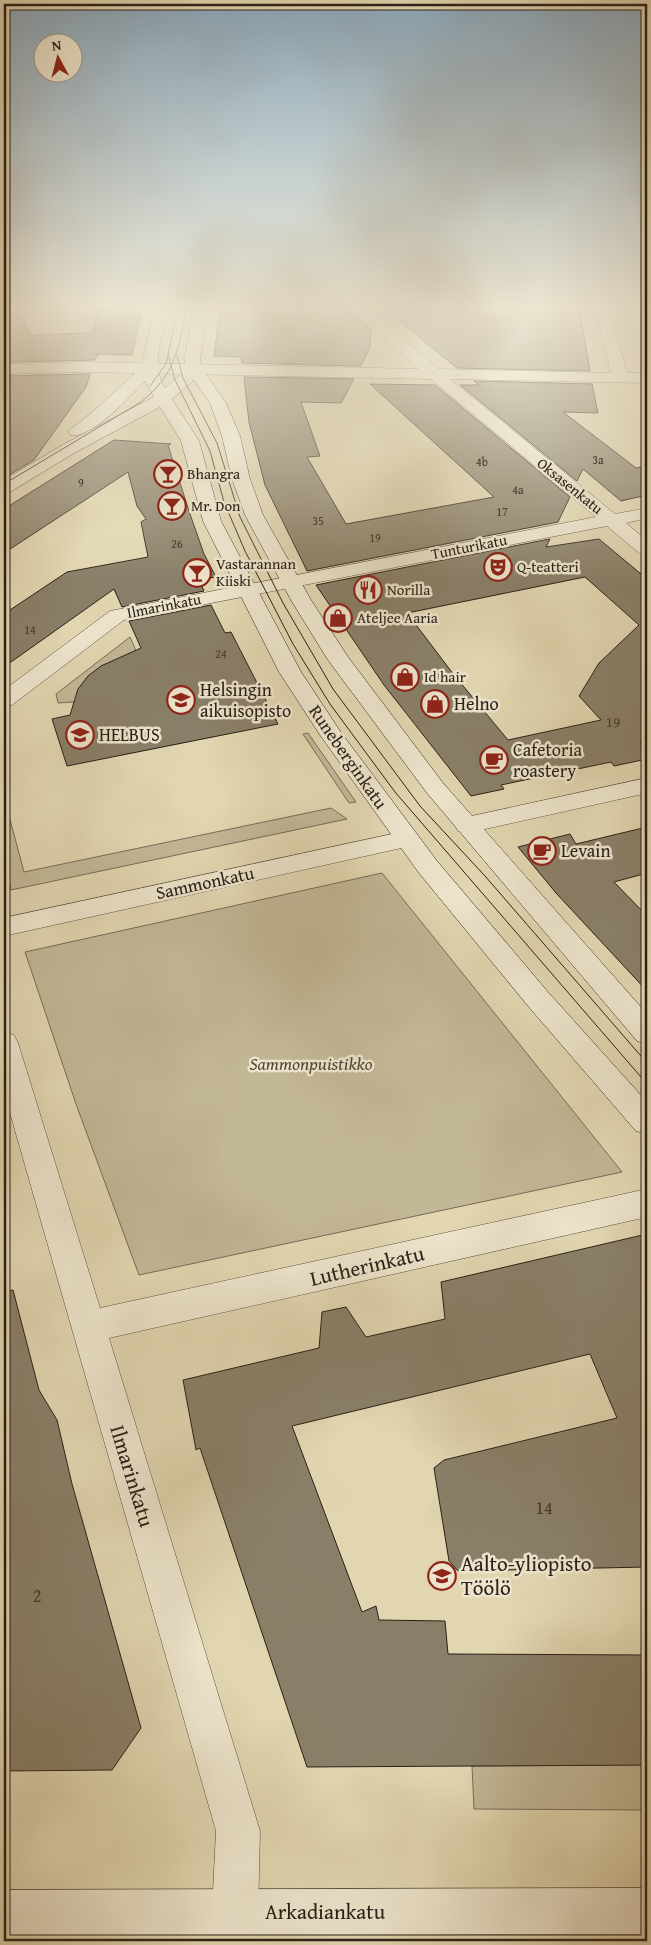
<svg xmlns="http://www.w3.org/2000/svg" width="651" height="1945" viewBox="0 0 651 1945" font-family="'Gentium Book Plus',serif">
<rect width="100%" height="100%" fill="#e1d6b0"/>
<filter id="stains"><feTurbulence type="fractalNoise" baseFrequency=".004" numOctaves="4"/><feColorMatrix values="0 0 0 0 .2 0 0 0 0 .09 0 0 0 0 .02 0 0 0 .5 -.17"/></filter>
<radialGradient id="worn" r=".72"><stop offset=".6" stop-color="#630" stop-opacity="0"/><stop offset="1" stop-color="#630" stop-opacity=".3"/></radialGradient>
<g fill="#c2b796" stroke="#766c58">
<polygon points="130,637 137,653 101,666 74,702 58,703 56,694"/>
<polygon points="308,733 356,802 349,803 303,734"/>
<polygon points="4,797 24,872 331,808 347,819 11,890 4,861"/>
<polygon points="382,873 622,1172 139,1275 76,1104 25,952"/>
<polygon points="647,1765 647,1810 474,1809 472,1766"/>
</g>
<g fill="#897f68" stroke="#2a2019" fill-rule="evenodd">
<polygon points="4,307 18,307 30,335 92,333 99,307 143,307 132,355 98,354 95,360 4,362"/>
<polygon points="220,307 345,307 371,330 370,347 361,366 242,363 241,357 214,356"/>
<polygon points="382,307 579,307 590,371 457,368"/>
<polygon points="90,374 86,387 34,460 4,478 4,376"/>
<polygon points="244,377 354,379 341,403 301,402 320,456 307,457 346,524 494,497 370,384 435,385 570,497 558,522 307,571 265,485 249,422"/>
<polygon points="474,381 592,384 598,413 563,412 636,468 647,466 647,495 621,501 583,469 577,481 460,385 479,385"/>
<polygon points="114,440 171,444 168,445 172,458 191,517 204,554 216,577 199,580 204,591 122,607 114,589 4,667 4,614 67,572 148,557 141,522 146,519 137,506 128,472 4,553 4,509"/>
<path d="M 550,539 L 546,547 L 599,539 L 647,579 L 647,705 L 641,743 L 642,760 L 614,766 L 611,762 L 501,785 L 504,789 L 471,796 L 384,685 L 316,585 ZM 585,577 L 639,625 L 599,663 L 579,696 L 601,720 L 508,740 L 454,675 L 407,613 Z"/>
<polygon points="211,605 225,633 231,632 278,724 67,766 52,719 70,715 78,689 88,676 101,666 141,648 129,621"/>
<polygon points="647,827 647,873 614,882 647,916 647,991 556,893 518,847 570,834 576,844"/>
<polygon points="647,1234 647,1567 458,1571 449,1561 434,1468 444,1460 617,1418 590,1354 292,1426 362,1612 376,1606 379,1620 445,1621 448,1654 647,1655 647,1765 307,1767 200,1448 196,1450 183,1380 319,1348 322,1312 346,1307 366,1337 445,1319 441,1282"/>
<polygon points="13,1290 39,1390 57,1420 72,1484 141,1728 112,1770 4,1771 4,1292"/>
</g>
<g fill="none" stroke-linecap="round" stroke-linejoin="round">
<defs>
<polygon id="service" points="84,1904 93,1908 97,1917 95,1941 69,1941 71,1917 75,1908"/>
<g id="minor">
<polygon points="347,307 363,307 439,369 611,373 595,307 609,307 627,373 647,373 647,383 450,379 615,514 647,508 647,518 626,523 647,541 647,556 640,554 607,526 124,620 12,705 4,707 4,690 110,611 596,517 431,379 85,372 4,374 4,364 85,362 419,369"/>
<polygon points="647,778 647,793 467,833 458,831 455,825 458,819 467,817"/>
<polygon points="406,831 415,833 418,839 415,845 4,936 4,918"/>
<polygon points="4,1032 14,1035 18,1043 100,1308 647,1189 647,1217 109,1338 260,1831 258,1912 251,1928 235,1935 219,1928 212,1912 216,1831 4,1092"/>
</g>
<polygon id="tertiary" points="647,1888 647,1934 4,1936 4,1890"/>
<path id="secondary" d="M 155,307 L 169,307 C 164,335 149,363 165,388 L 187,369 L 184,360 L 194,307 L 208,307 L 200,360 L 203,370 L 226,403 L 240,436 L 250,479 L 263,515 L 311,600 L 348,657 L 443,783 L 647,1014 L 647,1044 L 637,1041 L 427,793 L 328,660 L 291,600 L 245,515 L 232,479 L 222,436 L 210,403 L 194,380 L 172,399 L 199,441 L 221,521 L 301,672 L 340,731 L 437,861 L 548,992 L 647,1102 L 647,1134 L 636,1131 L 528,1006 L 419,873 L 320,735 L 279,672 L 203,521 L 181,441 L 160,407 L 76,452 L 10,492 L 4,493 L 4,480 L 64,444 L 154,397 L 145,381 C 130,396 91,440 70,435 L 68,431 L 90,414 L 141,368 Z"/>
</defs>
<use href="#service" stroke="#584e3f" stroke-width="2"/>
<use href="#minor" stroke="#584e3f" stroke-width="1"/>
<use href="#tertiary" stroke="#584e3f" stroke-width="1"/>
<use href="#secondary" stroke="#2a2019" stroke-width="1"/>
<use href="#service" fill="#ece4cc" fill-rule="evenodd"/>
<use href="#minor" fill="#ece4cc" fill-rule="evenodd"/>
<use href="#tertiary" fill="#ece4cc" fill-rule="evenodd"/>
<use href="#secondary" fill="#ece4cc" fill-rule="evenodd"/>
<g stroke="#2a2019" stroke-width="1">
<polyline points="168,354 175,380 210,451 224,502 245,551 293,644 330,704 395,792 647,1084"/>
<polyline points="177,355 183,378 217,443 240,517 283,603 333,689 420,806 485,876 647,1063"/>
<polyline points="150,386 166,364 178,307"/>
<path d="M 4,484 L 141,402 C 176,374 178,349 187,307"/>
</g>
</g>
<linearGradient id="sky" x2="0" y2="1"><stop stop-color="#8ca9bd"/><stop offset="0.53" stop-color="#f2eddb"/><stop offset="1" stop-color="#f2eddb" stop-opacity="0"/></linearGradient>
<rect width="651" height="580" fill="url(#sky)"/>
<defs>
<symbol id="bar-ring" viewBox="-11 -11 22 22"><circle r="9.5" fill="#ece4cc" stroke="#8f2418" stroke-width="1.5"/><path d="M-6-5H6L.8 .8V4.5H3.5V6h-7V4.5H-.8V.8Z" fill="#8f2418"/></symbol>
<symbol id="theatre-ring" viewBox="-11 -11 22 22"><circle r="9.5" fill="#ece4cc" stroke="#8f2418" stroke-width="1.5"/><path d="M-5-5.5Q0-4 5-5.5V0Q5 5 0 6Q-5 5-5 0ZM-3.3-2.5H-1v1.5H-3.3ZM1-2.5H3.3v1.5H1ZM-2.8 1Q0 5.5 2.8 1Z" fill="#8f2418"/></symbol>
<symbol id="restaurant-ring" viewBox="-11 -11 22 22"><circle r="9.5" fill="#ece4cc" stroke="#8f2418" stroke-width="1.5"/><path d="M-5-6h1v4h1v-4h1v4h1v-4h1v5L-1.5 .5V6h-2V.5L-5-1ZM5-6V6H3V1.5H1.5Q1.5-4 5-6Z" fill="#8f2418"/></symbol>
<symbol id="shop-ring" viewBox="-11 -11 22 22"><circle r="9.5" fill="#ece4cc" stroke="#8f2418" stroke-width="1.5"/><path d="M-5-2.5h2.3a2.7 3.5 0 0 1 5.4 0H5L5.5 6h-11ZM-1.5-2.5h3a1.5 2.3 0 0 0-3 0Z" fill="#8f2418"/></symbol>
<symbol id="university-ring" viewBox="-11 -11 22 22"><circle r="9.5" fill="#ece4cc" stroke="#8f2418" stroke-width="1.5"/><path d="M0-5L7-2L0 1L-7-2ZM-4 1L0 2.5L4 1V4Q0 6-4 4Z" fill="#8f2418"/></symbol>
<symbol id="cafe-ring" viewBox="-11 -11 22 22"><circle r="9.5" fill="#ece4cc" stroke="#8f2418" stroke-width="1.5"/><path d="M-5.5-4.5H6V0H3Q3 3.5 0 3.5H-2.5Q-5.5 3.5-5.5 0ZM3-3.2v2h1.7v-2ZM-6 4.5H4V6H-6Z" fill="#8f2418"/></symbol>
</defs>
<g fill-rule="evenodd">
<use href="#bar-ring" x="152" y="458" width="32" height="32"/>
<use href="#bar-ring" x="156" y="490" width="32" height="32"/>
<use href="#theatre-ring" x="482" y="551" width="32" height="32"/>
<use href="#bar-ring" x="181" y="557" width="32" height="32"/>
<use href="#restaurant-ring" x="352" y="574" width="32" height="32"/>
<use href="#shop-ring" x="322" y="602" width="32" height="32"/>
<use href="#shop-ring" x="389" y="661" width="32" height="32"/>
<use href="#university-ring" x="165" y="684" width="32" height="32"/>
<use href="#shop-ring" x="419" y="688" width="32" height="32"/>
<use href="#university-ring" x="64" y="719" width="32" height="32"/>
<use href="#cafe-ring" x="478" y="744" width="32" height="32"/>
<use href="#cafe-ring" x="526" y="835" width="32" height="32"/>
<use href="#university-ring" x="426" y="1560" width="32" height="32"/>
</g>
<g text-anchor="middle" stroke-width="5" stroke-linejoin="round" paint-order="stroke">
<g font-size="12" fill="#42382d">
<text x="598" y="464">3a</text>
<text x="482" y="466">4b</text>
<text x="81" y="487">9</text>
<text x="518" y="494">4a</text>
<text x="502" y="516">17</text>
<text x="318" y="525">35</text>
<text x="375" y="542">19</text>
<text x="177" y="548">26</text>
<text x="30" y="634">14</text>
<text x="221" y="658">24</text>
</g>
<g font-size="15" fill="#2a2019" stroke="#ece4cc" text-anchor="start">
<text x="187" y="479">Bhangra</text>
<text x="191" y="511">Mr. Don</text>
<text x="216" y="569">Vastarannan<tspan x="216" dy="17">Kiiski</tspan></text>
<text x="517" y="572">Q-teatteri</text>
<text x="387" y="595">Norilla</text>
<text x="357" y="623">Ateljee Aaria</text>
<text x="424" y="682">Id hair</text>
</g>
<g font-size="15" fill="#2a2019" stroke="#ece4cc">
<text transform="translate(570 486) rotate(39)" y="5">Oksasenkatu</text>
<text transform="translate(469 547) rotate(-11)" y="5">Tunturikatu</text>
<text transform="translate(164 606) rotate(-11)" y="5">Ilmarinkatu</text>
</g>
<g font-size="15" fill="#42382d">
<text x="613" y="727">19</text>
</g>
<g font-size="18" fill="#2a2019" stroke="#ece4cc" text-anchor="start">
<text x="200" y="696">Helsingin<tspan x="200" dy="21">aikuisopisto</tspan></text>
<text x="454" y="710">Helno</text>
<text x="99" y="741">HELBUS</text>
<text x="513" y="756">Cafetoria<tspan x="513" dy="21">roastery</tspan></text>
<text x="561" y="857">Levain</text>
</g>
<g font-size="18" fill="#2a2019" stroke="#ece4cc">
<text transform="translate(348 757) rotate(55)" y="6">Runeberginkatu</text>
<text transform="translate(205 883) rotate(-12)" y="6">Sammonkatu</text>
</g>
<g font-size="18" font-style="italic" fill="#504638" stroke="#ece4cc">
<text x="311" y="1070">Sammonpuistikko</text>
</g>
<g font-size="18" fill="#42382d">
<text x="544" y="1514">14</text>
<text x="37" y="1602">2</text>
</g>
<g font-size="21" fill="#2a2019" stroke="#ece4cc">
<text transform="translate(367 1266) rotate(-13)" y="7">Lutherinkatu</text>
<text transform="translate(132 1476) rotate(73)" y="7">Ilmarinkatu</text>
<text x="325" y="1919">Arkadiankatu</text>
</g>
<g font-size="21" fill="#2a2019" stroke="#ece4cc" text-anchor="start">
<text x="461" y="1571">Aalto-yliopisto<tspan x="461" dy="24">Töölö</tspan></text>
</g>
</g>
<rect width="651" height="1945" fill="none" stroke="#e1d6b0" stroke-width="20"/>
<rect x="5" y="5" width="641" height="1935" fill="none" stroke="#2a2019" stroke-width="2.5"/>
<rect x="10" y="10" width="631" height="1925" fill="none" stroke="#2a2019"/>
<g transform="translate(58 58) rotate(353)"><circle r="24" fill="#ece4cc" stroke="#9e9684"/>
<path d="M0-4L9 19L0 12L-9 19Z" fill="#8f2418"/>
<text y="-8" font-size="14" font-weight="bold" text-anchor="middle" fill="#2a2019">N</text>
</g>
<rect width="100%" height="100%" filter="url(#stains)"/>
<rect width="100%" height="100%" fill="url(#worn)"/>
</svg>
